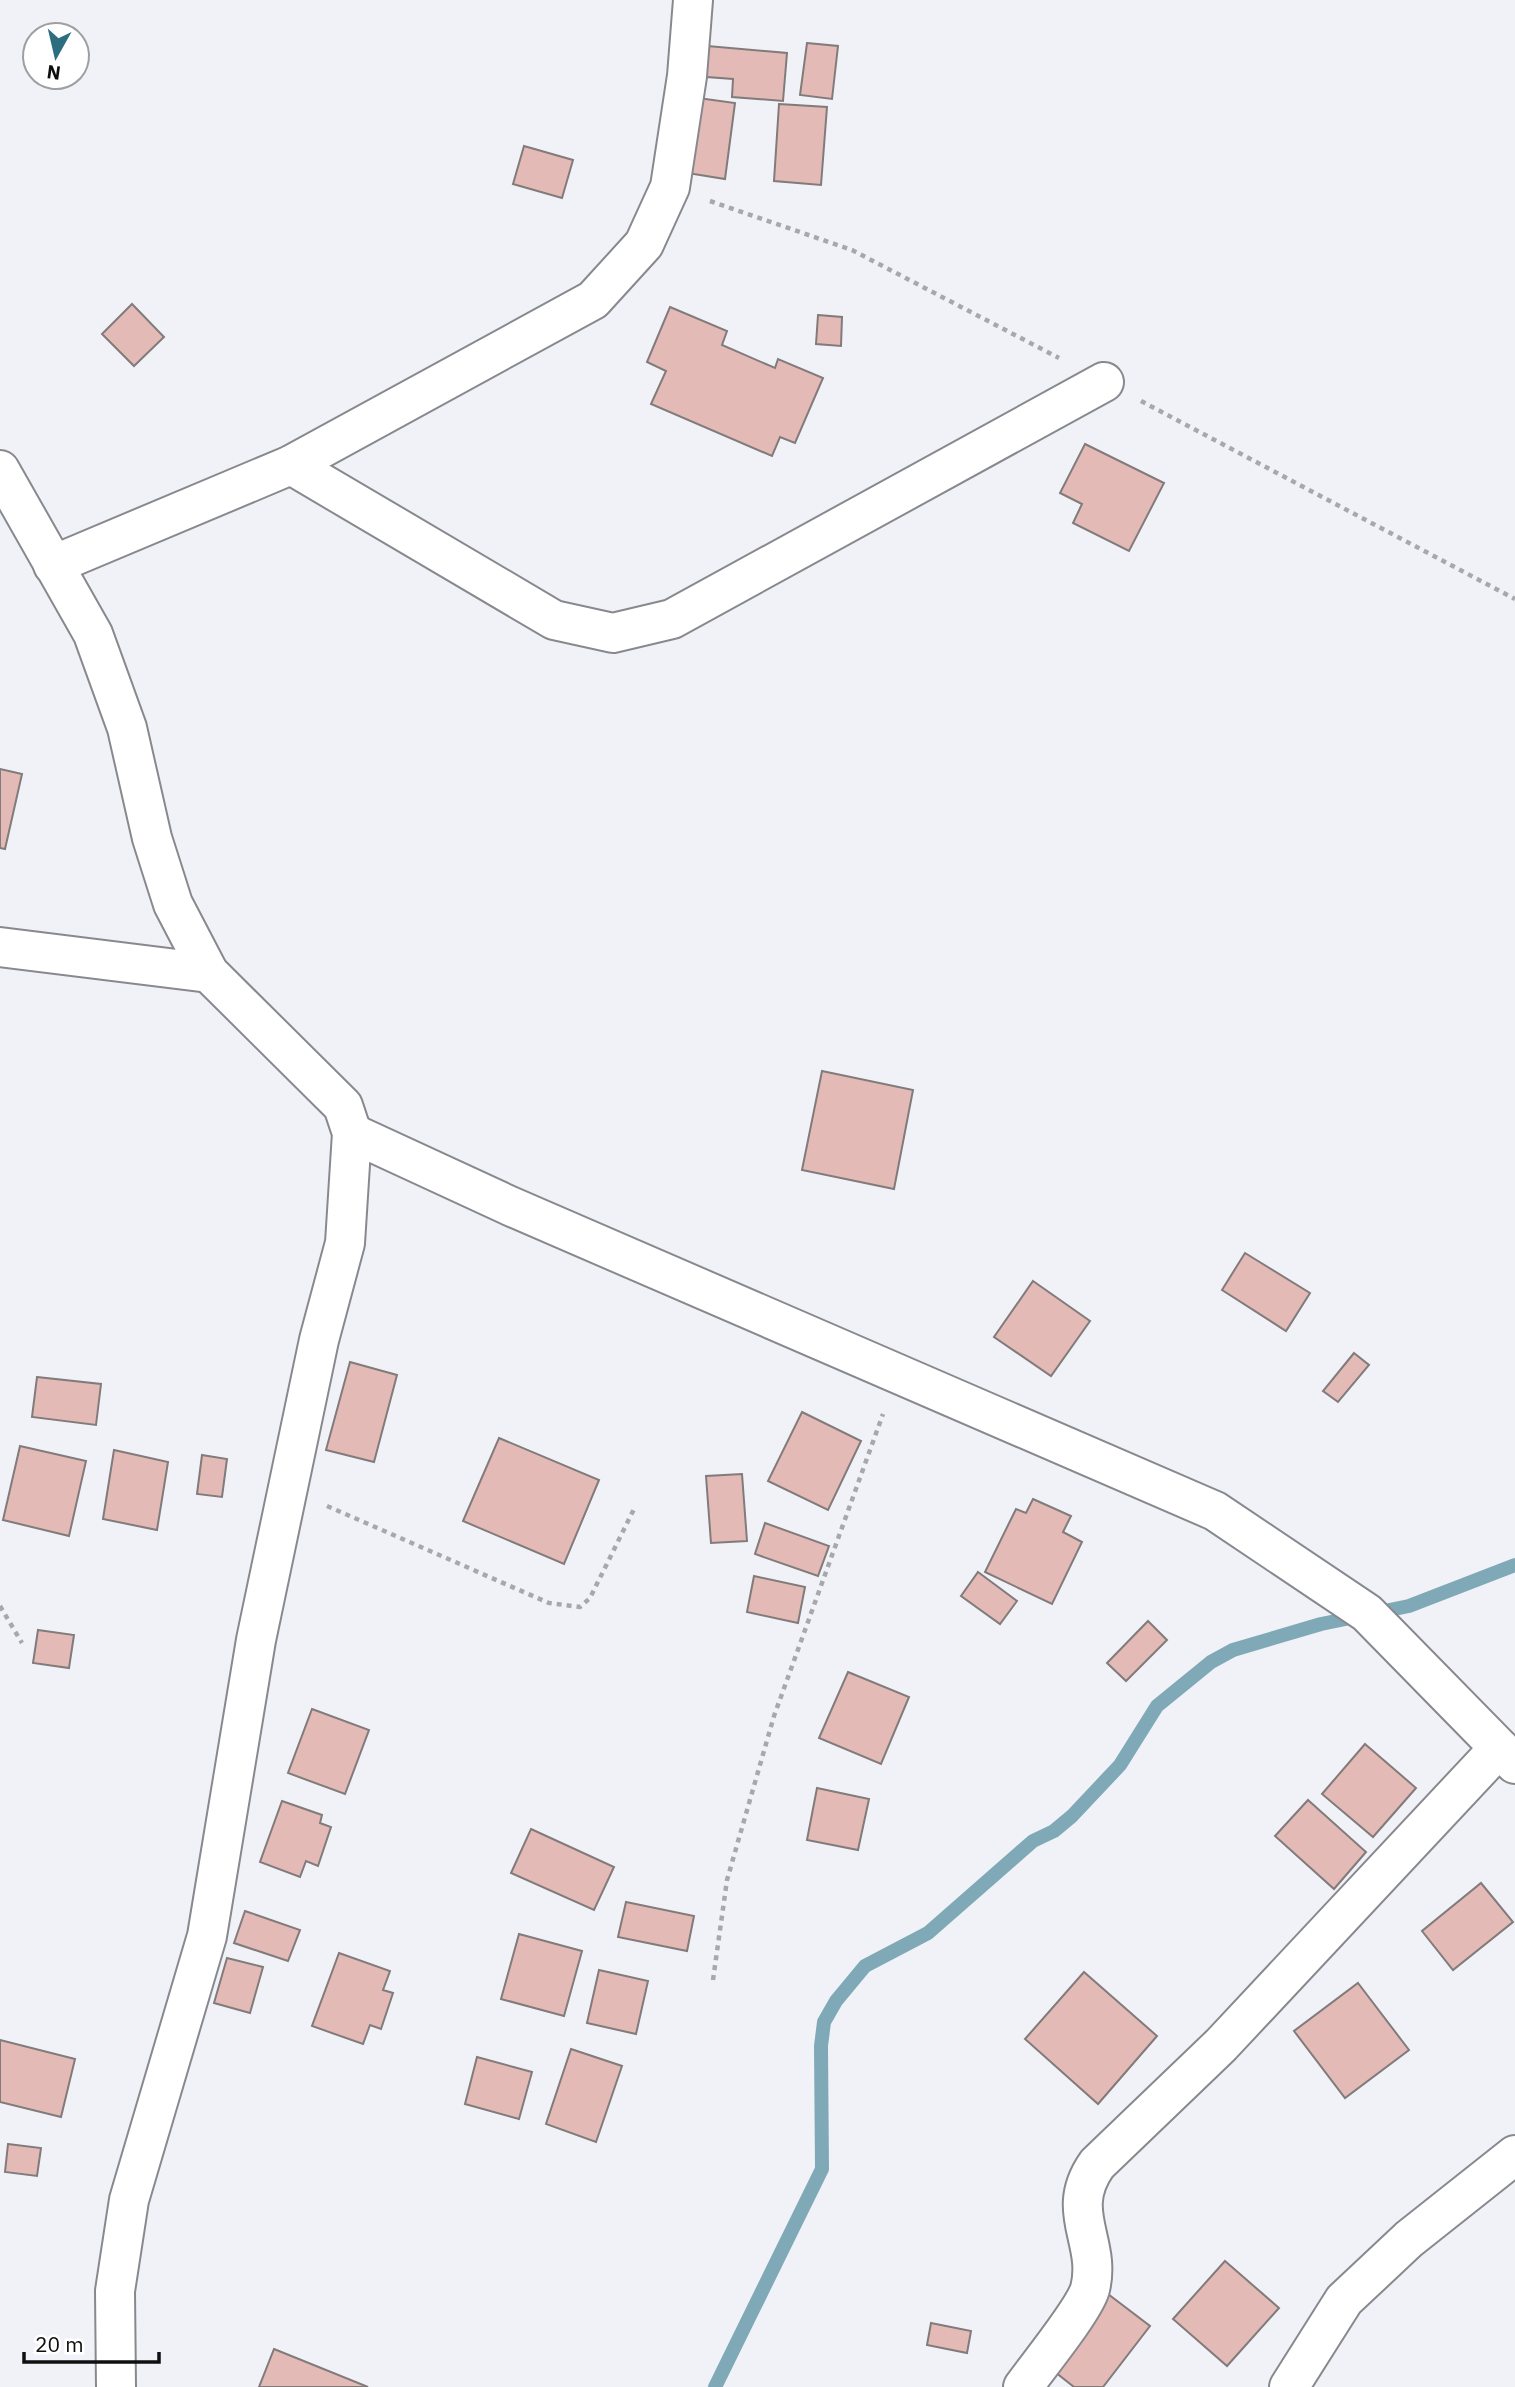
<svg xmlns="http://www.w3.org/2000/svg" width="1515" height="2387" viewBox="0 0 1515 2387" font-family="'IBM Plex Sans',sans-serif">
<rect width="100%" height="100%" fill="#f1f2f7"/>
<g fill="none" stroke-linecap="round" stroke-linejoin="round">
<polyline stroke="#80a9b7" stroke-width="14" points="715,2387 822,2169 821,2046 824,2022 836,2001 865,1966 928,1933 1033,1841 1054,1831 1072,1816 1120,1765 1157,1706 1211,1662 1233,1650 1321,1624 1409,1606 1515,1565"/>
</g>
<g fill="#e4bab6" stroke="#817b7b" stroke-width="2">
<polygon points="807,43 838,46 832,99 800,95"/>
<polygon points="696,45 787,53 783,101 732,97 733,79 693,76"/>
<polygon points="691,97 735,103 725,179 681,172"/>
<polygon points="779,104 827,107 821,185 774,181"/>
<polygon points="524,146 573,160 562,198 513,184"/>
<polygon points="132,304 164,337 134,366 102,334"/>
<polygon points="670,307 727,331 722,345 775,368 778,359 823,378 795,443 780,437 772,456 651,404 666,371 647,362"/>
<polygon points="818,315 842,317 841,346 816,344"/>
<polygon points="1085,444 1164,483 1129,551 1073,523 1082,504 1060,493"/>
<polygon points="0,769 22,774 5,849 0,848"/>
<polygon points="822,1071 913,1090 894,1189 802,1170"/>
<polygon points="1245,1253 1310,1293 1286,1331 1222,1290"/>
<polygon points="1033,1281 1090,1321 1051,1376 994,1337"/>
<polygon points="1354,1353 1369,1365 1338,1402 1323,1391"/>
<polygon points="350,1362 397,1375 374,1462 326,1450"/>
<polygon points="37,1377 101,1384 96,1425 32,1417"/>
<polygon points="802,1412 861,1441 828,1510 768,1481"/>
<polygon points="499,1438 599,1480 564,1564 463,1521"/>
<polygon points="20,1446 86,1461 69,1536 3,1520"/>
<polygon points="114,1450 168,1462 157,1530 103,1519"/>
<polygon points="202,1455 227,1459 222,1497 197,1494"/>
<polygon points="742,1474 747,1541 711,1543 706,1476"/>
<polygon points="1033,1499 1071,1516 1063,1532 1082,1542 1052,1604 985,1572 1016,1509 1026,1513"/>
<polygon points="765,1523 829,1546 818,1576 755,1554"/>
<polygon points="978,1572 1017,1601 1000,1624 961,1596"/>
<polygon points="754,1576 805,1587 798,1623 747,1612"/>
<polygon points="1148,1621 1167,1640 1126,1681 1107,1663"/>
<polygon points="38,1630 74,1635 69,1668 33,1663"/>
<polygon points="848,1672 909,1697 881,1764 819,1738"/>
<polygon points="312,1709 369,1730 345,1794 288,1773"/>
<polygon points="1365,1744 1416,1788 1373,1837 1322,1794"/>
<polygon points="817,1788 869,1799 858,1850 807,1840"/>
<polygon points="1308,1800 1366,1852 1334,1889 1275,1836"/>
<polygon points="282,1801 322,1815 320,1823 331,1827 318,1866 306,1861 300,1877 260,1862"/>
<polygon points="531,1829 614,1867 594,1910 511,1873"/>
<polygon points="1481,1883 1513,1922 1453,1970 1422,1931"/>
<polygon points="626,1902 694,1916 687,1951 618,1937"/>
<polygon points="245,1911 300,1930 288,1961 234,1943"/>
<polygon points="519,1934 582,1951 564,2016 501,1999"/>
<polygon points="339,1953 390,1971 383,1990 393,1993 381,2029 370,2025 363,2044 312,2026"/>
<polygon points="227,1958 263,1967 250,2013 214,2003"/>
<polygon points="599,1970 648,1981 636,2034 587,2023"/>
<polygon points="1084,1972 1157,2036 1098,2104 1025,2039"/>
<polygon points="1358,1983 1409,2050 1345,2098 1294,2031"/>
<polygon points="0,2040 75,2059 61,2117 0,2102"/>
<polygon points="571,2049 622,2066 596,2142 546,2124"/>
<polygon points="477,2057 532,2072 519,2119 465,2104"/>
<polygon points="8,2144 41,2148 37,2176 5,2172"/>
<polygon points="1225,2261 1279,2308 1227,2366 1173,2319"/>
<polygon points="1108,2294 1150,2326 1103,2387 1074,2387 1050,2368"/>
<polygon points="931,2323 971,2331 967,2353 927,2345"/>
<polygon points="274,2349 368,2387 259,2387"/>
</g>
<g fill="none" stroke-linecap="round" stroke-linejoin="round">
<defs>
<g id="minor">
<polyline points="291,465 554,620 613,633 672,619 1104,382"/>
<polyline points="0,470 93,634 127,728 152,838 173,904 209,973 343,1106 352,1133 345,1243 319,1340 256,1640 207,1936 129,2200 115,2291 116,2387"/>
<polyline points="53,565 291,465 593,300 644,244 670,187 687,76 693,0"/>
<polyline points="0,947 209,973"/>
<polyline points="352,1133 510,1206 1215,1511 1367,1613 1515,1764"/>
<path d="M 1023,2387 C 1038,2366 1084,2310 1090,2289 C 1102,2241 1063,2212 1097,2164 L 1221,2045 L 1499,1748"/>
<polyline points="1289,2387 1344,2300 1409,2239 1515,2155"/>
</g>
</defs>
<use href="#minor" stroke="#88898e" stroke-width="42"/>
<g stroke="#a8a8ac" stroke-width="4.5" stroke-dasharray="5 5" stroke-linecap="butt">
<polyline points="710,201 852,250 1059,358"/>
<polyline points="1141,401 1515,599"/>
<polyline points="327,1506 549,1603 580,1607 590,1598 635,1507"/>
<polyline points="0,1606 22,1643"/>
<polyline points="713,1980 727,1880 774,1716 883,1414"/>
</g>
<use href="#minor" stroke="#fff" stroke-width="38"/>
</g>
<g transform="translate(56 56) rotate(188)"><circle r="33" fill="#ffffff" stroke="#9f9f9f" stroke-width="2"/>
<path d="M0-5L12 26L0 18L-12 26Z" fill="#2b6e7f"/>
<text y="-10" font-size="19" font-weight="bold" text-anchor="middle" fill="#0f0f10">N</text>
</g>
<path d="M24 2352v10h135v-10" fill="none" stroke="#0f0f10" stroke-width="3.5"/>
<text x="35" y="2352" font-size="21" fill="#0f0f10" stroke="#ffffff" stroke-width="5" paint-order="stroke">20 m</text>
</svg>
